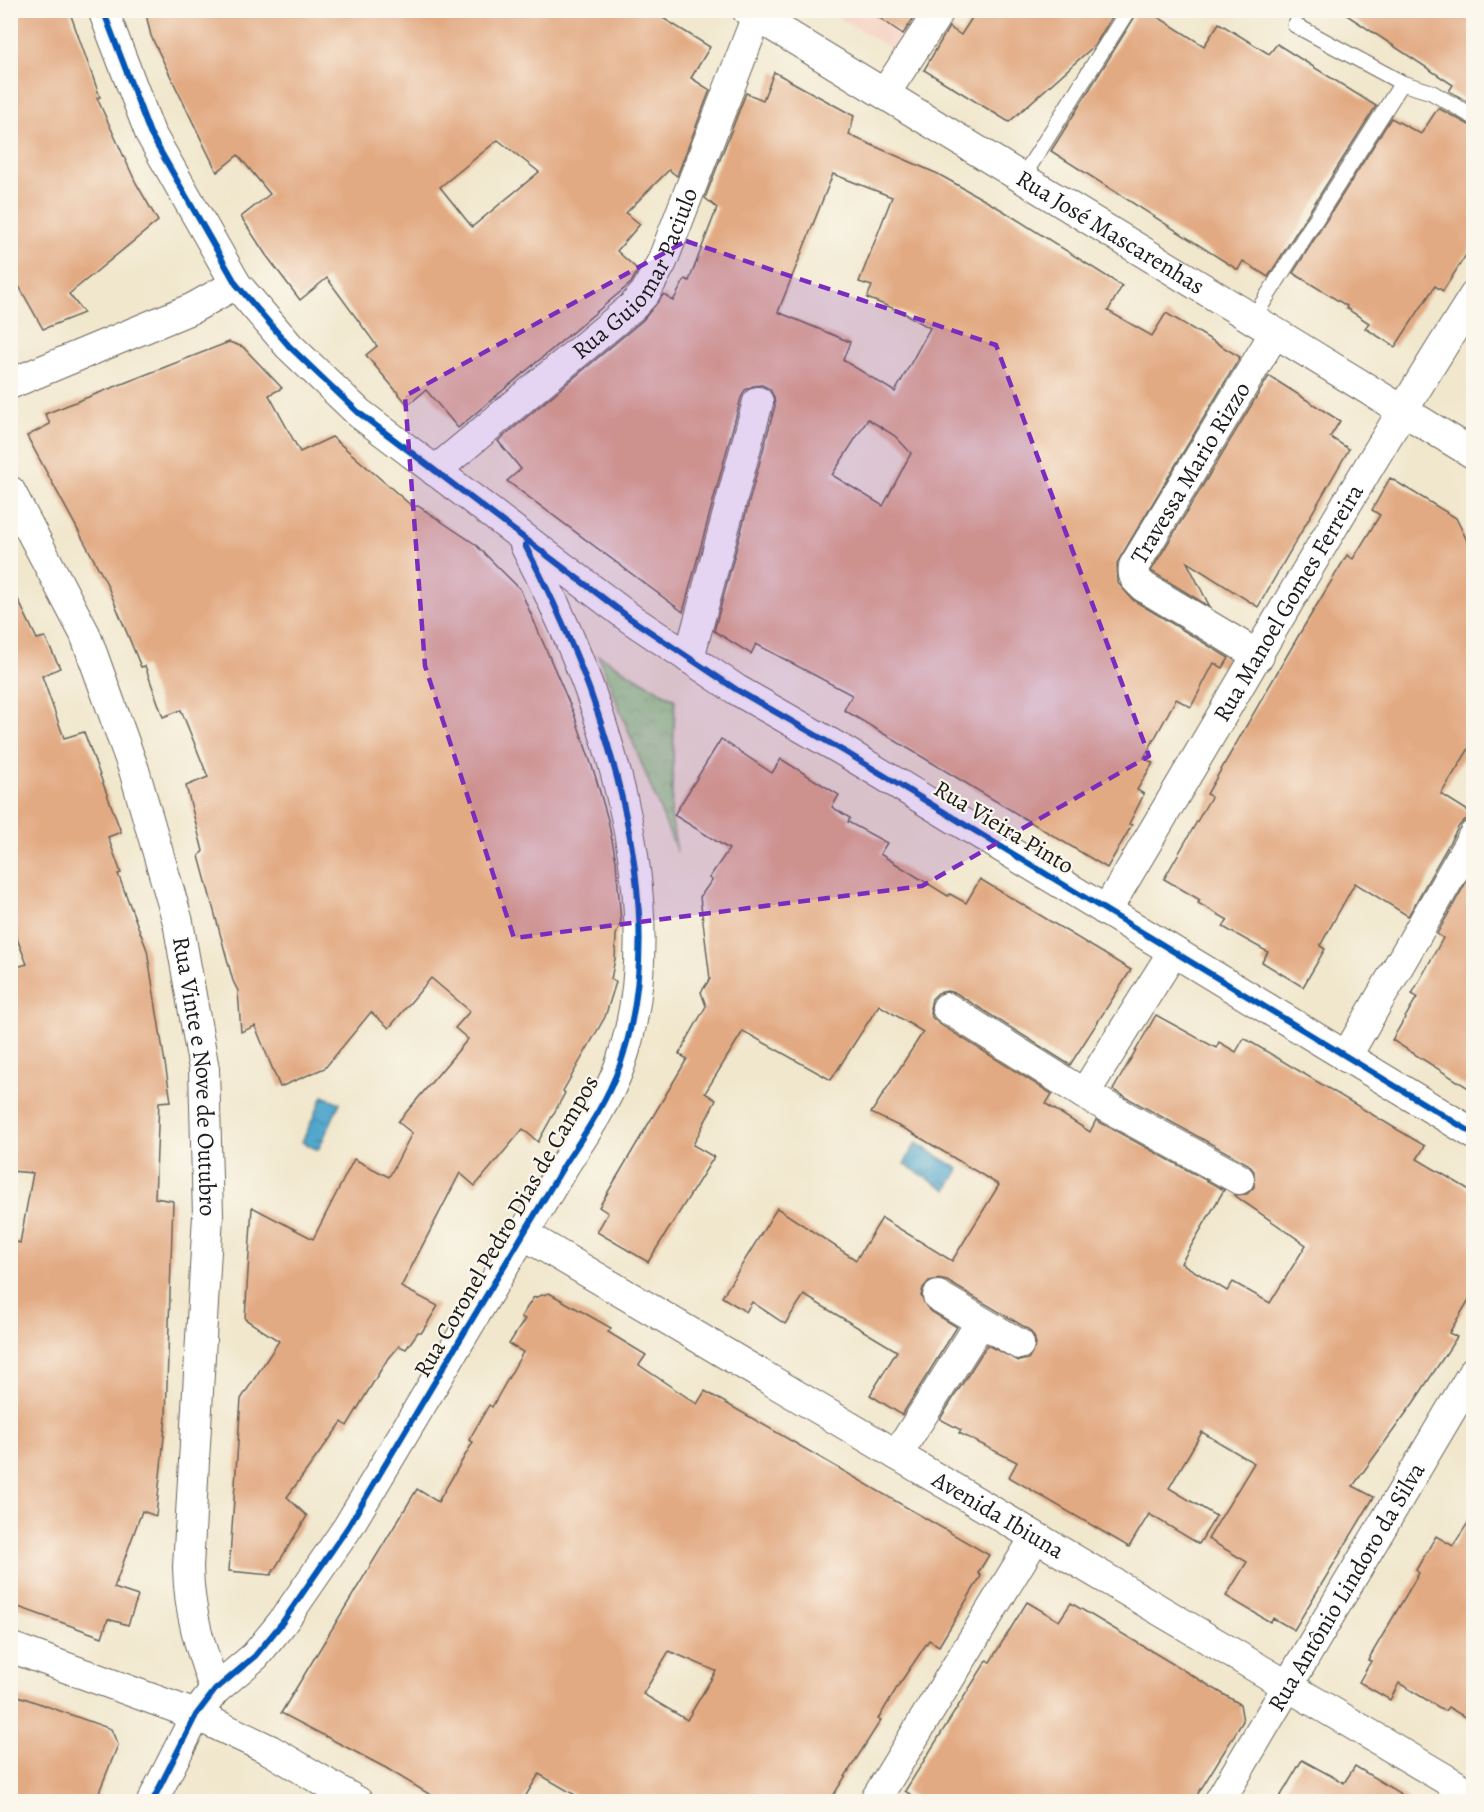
<svg xmlns="http://www.w3.org/2000/svg" width="1484" height="1812" viewBox="0 0 1484 1812" font-family="Alegreya,serif">
<defs>
<pattern id="park-crowns" width="20" height="18" patternUnits="userSpaceOnUse" patternTransform="scale(1.5)"><rect width="20" height="18" fill="#9cd587"/><path d="M2 6a3 3 0 1 1 6 0M12 15a3 3 0 1 1 6 0" fill="none" stroke="#86b674"/></pattern>
<pattern id="water-ripples" width="26" height="14" patternUnits="userSpaceOnUse" patternTransform="scale(1.5)"><rect width="26" height="14" fill="#4fa6cc"/><path d="M2 4q2-2 4 0t4 0M15 11q2-2 4 0t4 0" fill="none" stroke="#4186a5"/></pattern>
</defs>
<rect width="100%" height="100%" fill="#fbf7ec"/>
<filter id="ink" filterUnits="userSpaceOnUse"><feTurbulence type="fractalNoise" baseFrequency=".0167" numOctaves="2"/><feDisplacementMap in="SourceGraphic" scale="12" xChannelSelector="R" yChannelSelector="G"/><feConvolveMatrix kernelMatrix="1 2 1 2 8 2 1 2 1" color-interpolation-filters="sRGB"/></filter>
<filter id="wash" filterUnits="userSpaceOnUse"><feTurbulence type="fractalNoise" baseFrequency=".008" numOctaves="4" result="noise"/><feDisplacementMap in="SourceGraphic" scale="24" xChannelSelector="R" yChannelSelector="G"/><feGaussianBlur stdDeviation="1.35" result="paint"/><feColorMatrix in="noise" values="0 0 0 0 0 0 0 0 0 0 0 0 0 0 0 0 0 1.4 0 .05"/><feComposite in="paint" operator="in"/></filter>
<g filter="url(#wash)">
<rect width="100%" height="100%" fill="#f1e7cd"/>
<polygon fill="#f5d2c3" points="828,11 923,11 897,52"/>
<polygon fill="url(#park-crowns)" stroke="#5c7852" stroke-width="1.5" points="598,655 675,700 671,816 677,852"/>
<g fill="url(#water-ripples)" stroke="#366174" stroke-width="1.5">
<polygon points="323,1096 340,1103 318,1150 302,1142"/>
<polygon points="916,1143 959,1169 947,1190 904,1164"/>
</g>
<g id="blocks">
<g fill="#e2aa83" fill-rule="evenodd">
<polygon points="10,10 69,10 100,97 97,98 136,183 158,221 69,294 84,313 43,329 10,270"/>
<path d="M 145,10 L 650,10 L 710,47 L 691,78 L 710,90 L 677,176 L 669,170 L 626,213 L 640,224 L 617,251 L 638,270 L 631,283 L 458,428 L 426,390 L 408,405 L 366,355 L 377,346 L 327,278 L 300,300 L 266,255 L 241,217 L 270,194 L 238,155 L 217,172 L 151,36 ZM 498,140 L 539,172 L 472,227 L 440,187 Z"/>
<polygon points="868,10 919,10 903,34"/>
<polygon points="977,10 1116,10 1095,45 1009,122 924,70 949,27 961,35"/>
<polygon points="1139,10 1147,10 1204,46 1219,23 1269,54 1277,44 1376,106 1268,277 1243,261 1238,270 1051,151"/>
<polygon points="1339,10 1473,10 1473,105 1449,91 1453,85"/>
<path d="M 774,72 L 854,116 L 849,135 L 938,174 L 1002,210 L 1122,286 L 1108,311 L 1152,336 L 1166,313 L 1240,357 L 1117,563 L 1118,583 L 1133,600 L 1229,658 L 1223,668 L 1214,663 L 1191,707 L 1176,699 L 1144,758 L 1153,763 L 1137,790 L 1144,794 L 1129,824 L 1132,825 L 1107,868 L 844,710 L 852,695 L 756,644 L 751,654 L 714,631 L 775,406 L 774,397 L 770,389 L 762,385 L 753,386 L 745,390 L 741,398 L 683,612 L 507,481 L 521,469 L 498,441 L 643,320 L 664,294 L 673,301 L 685,279 L 689,281 L 717,208 L 705,198 L 746,93 L 763,100 ZM 833,174 L 892,197 L 859,282 L 872,286 L 867,298 L 902,312 L 930,328 L 895,392 L 843,360 L 850,342 L 778,312 ZM 868,419 L 895,436 L 911,453 L 883,506 L 832,475 Z"/>
<polygon points="1438,108 1473,127 1473,244 1443,291 1435,286 1395,347 1365,328 1369,323 1346,308 1347,306 1293,273 1391,118 1421,134"/>
<polygon points="229,342 243,347 282,388 269,395 300,452 332,437 413,507 418,506 475,544 520,589 574,714 595,775 608,820 616,861 621,922 616,935 615,959 611,979 616,982 605,1017 563,1091 565,1093 538,1142 523,1129 475,1186 460,1173 401,1287 438,1306 422,1332 418,1332 406,1349 399,1346 385,1363 347,1426 342,1422 287,1497 307,1516 271,1575 229,1571 241,1399 279,1341 245,1319 252,1207 313,1239 354,1159 389,1177 412,1133 398,1122 468,1039 455,1028 470,1011 431,978 389,1028 371,1012 325,1068 280,1087 255,1026 241,1032 238,991 233,981 199,856 203,851 186,786 208,777 181,710 163,717 145,666 141,667 106,582 27,436 50,424 45,414"/>
<polygon points="1269,376 1340,421 1330,437 1349,449 1258,607 1187,562 1210,607 1151,571"/>
<polygon points="1390,478 1456,518 1473,553 1473,742 1441,794 1473,814 1473,818 1465,820 1459,826 1408,916 1355,883 1320,946 1325,949 1303,987 1262,962 1268,952 1223,927 1228,920 1198,903 1200,900 1164,879 1211,797 1207,794 1300,633 1347,555 1353,559 1380,515 1372,510"/>
<polygon points="10,583 37,639 45,637 60,668 42,676 64,738 84,732 121,832 108,837 121,873 118,874 147,950 171,1101 159,1102 155,1198 173,1201 166,1417 156,1516 142,1511 114,1588 138,1596 128,1625 108,1619 102,1637 10,1604 10,1240 20,1243 33,1173 10,1171 10,969 27,964 10,921"/>
<polygon points="721,739 772,773 781,759 839,795 832,807 850,818 848,822 887,843 880,854 948,896 950,894 966,903 980,879 1131,970 1070,1065 956,993 947,991 938,993 932,999 930,1008 932,1017 938,1023 1052,1094 1046,1104 1090,1132 1096,1120 1224,1190 1181,1263 1227,1291 1233,1282 1270,1303 1306,1245 1234,1195 1247,1194 1254,1187 1254,1171 1248,1164 1113,1090 1156,1015 1216,1048 1219,1042 1236,1052 1244,1038 1425,1146 1417,1159 1473,1192 1473,1293 1449,1333 1457,1337 1414,1402 1353,1486 1374,1497 1294,1630 1273,1618 1270,1622 1226,1596 1247,1562 1208,1539 1254,1463 1202,1432 1169,1488 1216,1516 1199,1544 1149,1514 1129,1547 1009,1477 1017,1462 959,1433 961,1430 940,1419 987,1345 1019,1361 1028,1359 1036,1345 1034,1336 1028,1329 947,1281 938,1279 929,1281 923,1288 921,1296 929,1310 957,1327 902,1415 870,1395 897,1351 804,1295 785,1324 752,1302 746,1312 722,1297 777,1208 856,1260 882,1218 952,1261 999,1185 909,1131 871,1113 923,1032 879,1005 831,1080 743,1031 705,1093 716,1100 693,1145 714,1157 648,1262 597,1232 608,1213 599,1207 687,1059 679,1054 706,1006 701,992 710,979 700,897 712,880 709,878 729,849 674,815"/>
<polygon points="1473,870 1473,1091 1392,1040 1417,997 1412,994 1443,938 1437,934"/>
<path d="M 549,1293 L 611,1328 L 608,1332 L 646,1355 L 639,1365 L 697,1404 L 705,1391 L 989,1555 L 978,1573 L 981,1576 L 939,1646 L 929,1640 L 898,1686 L 878,1719 L 881,1720 L 829,1802 L 587,1802 L 539,1774 L 522,1802 L 442,1802 L 386,1768 L 281,1713 L 417,1489 L 438,1502 L 473,1442 L 469,1440 L 489,1405 L 492,1407 L 523,1352 L 509,1344 L 525,1319 L 521,1317 L 533,1298 ZM 669,1651 L 716,1671 L 687,1720 L 643,1694 Z"/>
<polygon points="1473,1515 1473,1722 1448,1707 1445,1711 1399,1683 1390,1700 1359,1682 1371,1661 1368,1660 1419,1573 1416,1570 1436,1536 1453,1546"/>
<polygon points="1027,1602 1059,1621 1071,1603 1240,1704 1243,1721 1193,1802 922,1802 905,1791 987,1660 990,1662"/>
<polygon points="10,1693 111,1729 118,1745 95,1802 10,1802"/>
<polygon points="1302,1760 1344,1783 1355,1766 1414,1802 1277,1802"/>
</g>
</g>
</g>
<g filter="url(#ink)">
<use href="#blocks" fill-opacity="0" stroke="#67635a" stroke-width="1.5"/>
<g fill="none" stroke-linecap="round" stroke-linejoin="round">
<defs>
<g id="lane">
<polyline points="1295,25 1402,83 1431,92 1474,117"/>
<polyline points="1022,178 1128,10"/>
<polyline points="1252,320 1402,83"/>
</g>
<g id="street">
<polyline points="103,10 150,133 236,284 289,346 359,413 631,619 737,690 847,753 1474,1134"/>
<path id="s1" d="M 747,10 L 1474,454"/>
<polyline points="885,93 940,10"/>
<polyline points="10,384 193,308 236,284"/>
<path id="s2" d="M 435,471 L 632,307 L 645,293 L 662,262 L 757,16"/>
<path id="s3" d="M 10,491 L 85,634 L 134,770 L 178,922 L 204,1069 L 208,1215 L 188,1567 C 189,1613 200,1647 215,1690"/>
<path id="s4" d="M 1259,656 L 1144,587 C 1136,580 1132,577 1134,566 L 1274,334"/>
<polyline points="689,658 758,402"/>
<path id="s5" d="M 1106,911 C 1229,706 1346,498 1474,296"/>
<polyline points="947,1008 1084,1094 1239,1179"/>
<polyline points="1346,1057 1474,835"/>
<polyline points="1084,1094 1173,952"/>
<path id="s6" d="M 525,1235 L 1474,1796"/>
<polyline points="938,1296 1019,1344"/>
<polyline points="897,1455 981,1322"/>
<polyline points="10,1647 196,1715 270,1750 358,1802"/>
<path d="M 152,1802 L 196,1715 L 215,1690 L 255,1656 L 282,1623 L 348,1527 L 565,1164 C 586,1132 607,1101 620,1065 C 676,902 601,690 525,545"/>
<polyline points="874,1802 1035,1538"/>
<path id="s7" d="M 1219,1802 L 1474,1371"/>
</g>
</defs>
<use href="#lane" stroke="#67635a" stroke-width="17"/>
<use href="#street" stroke="#67635a" stroke-width="32"/>
<use href="#lane" stroke="#fff" stroke-width="15"/>
<use href="#street" stroke="#fff" stroke-width="30"/>
<defs>
<g id="cycleway">
<polyline points="103,10 150,133 236,284 289,346 359,413 631,619 737,690 847,753 1474,1134"/>
<path d="M 152,1802 L 196,1715 L 215,1690 L 255,1656 L 282,1623 L 348,1527 L 565,1164 C 586,1132 607,1101 620,1065 C 676,902 601,690 525,545"/>
</g>
</defs>
<use href="#cycleway" stroke="#fbf7ec" stroke-width="10"/>
<use href="#cycleway" stroke="#0057b8" stroke-width="6"/>
</g>
</g>
<path fill="#7b2cbf" fill-opacity="0.2" stroke="#7b2cbf" stroke-width="4.5" stroke-dasharray="12 8" stroke-linejoin="round" d="M 686,241 L 996,345 L 1149,756 L 922,886 L 514,938 L 425,666 L 405,396 Z"/>
<g text-anchor="middle" stroke-width="4.5" stroke-linejoin="round" paint-order="stroke">
<g font-size="24" fill="#1c1c1c" stroke="#fbf7ec">
<text dy="8" stroke="none"><textPath href="#s1" startOffset="426">Rua José Mascarenhas</textPath></text>
<text dy="8" stroke="none"><textPath href="#s2" startOffset="286">Rua Guiomar Paciulo</textPath></text>
<text dy="8" stroke="none"><textPath href="#s4" startOffset="268">Travessa Mario Rizzo</textPath></text>
<text dy="8" stroke="none"><textPath href="#s5" startOffset="358">Rua Manoel Gomes Ferreira</textPath></text>
<text transform="translate(1004 827) rotate(31)" y="8">Rua Vieira Pinto</text>
<text dy="8" stroke="none"><textPath href="#s3" startOffset="620">Rua Vinte e Nove de Outubro</textPath></text>
<text transform="translate(506 1226) rotate(-60)" y="8">Rua Coronel Pedro Dias de Campos</text>
<text dy="8" stroke="none"><textPath href="#s6" startOffset="550">Avenida Ibiuna</textPath></text>
<text dy="8" stroke="none"><textPath href="#s7" startOffset="250">Rua Antônio Lindoro da Silva</textPath></text>
</g>
</g>
<rect width="1484" height="1812" fill="none" stroke="#fbf7ec" stroke-width="36"/>
</svg>
